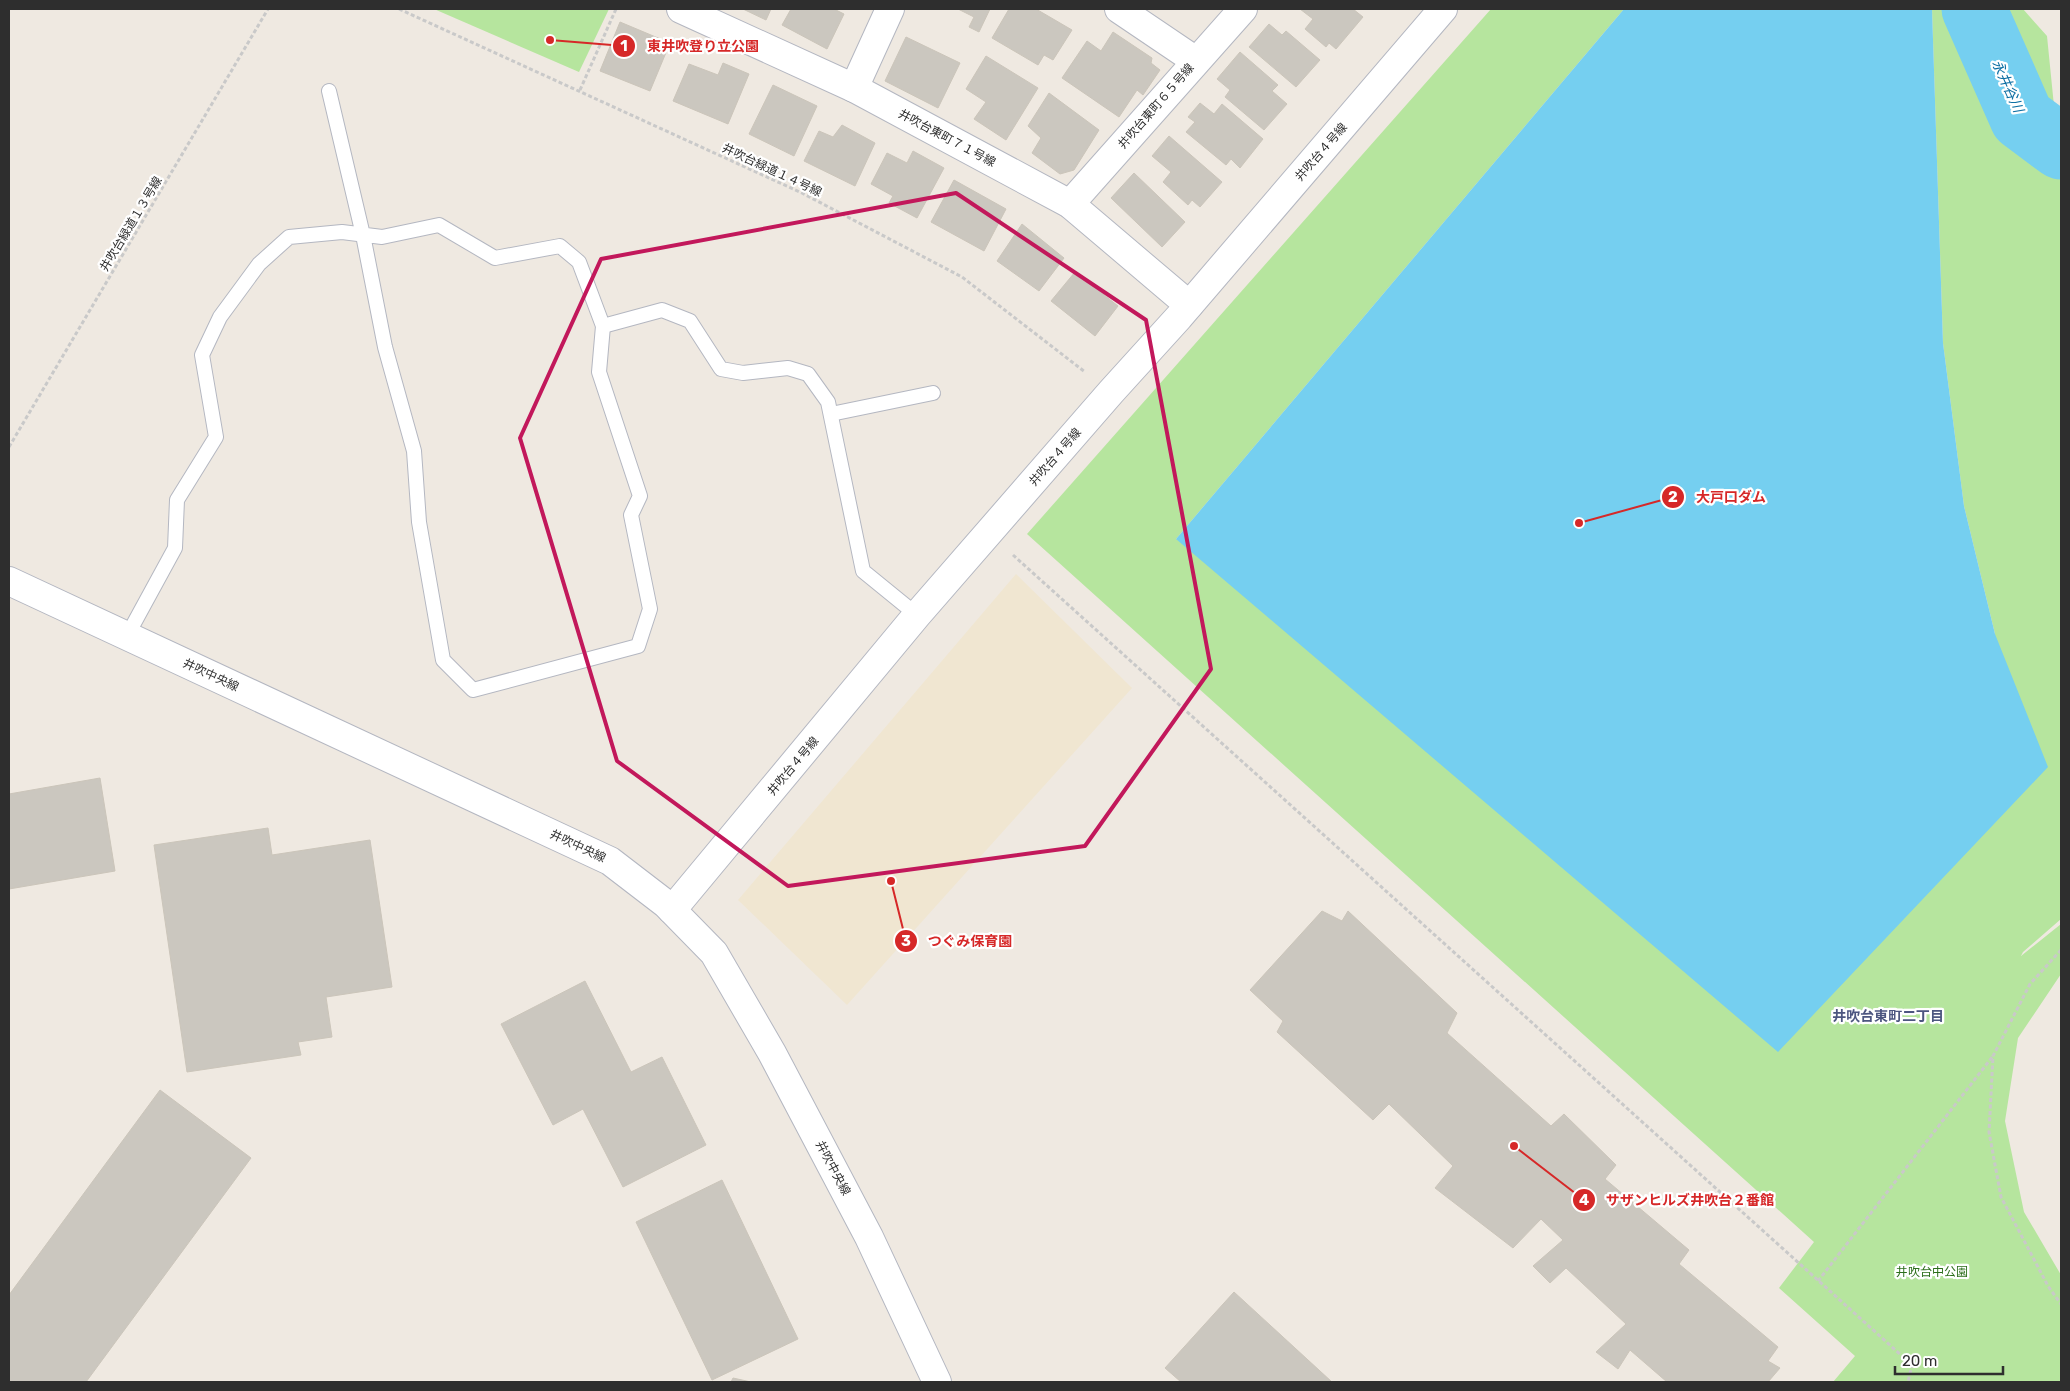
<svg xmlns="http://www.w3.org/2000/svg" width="2070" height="1391" viewBox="0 0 2070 1391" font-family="Rubik,'Noto Sans JP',sans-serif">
<rect width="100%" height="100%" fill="#efe9e1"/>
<polygon fill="#f0e6d1" points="1016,574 1132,688 847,1005 738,900"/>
<g fill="#b6e59e">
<polygon points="434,9 609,9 579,72"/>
<polygon points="1491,9 1624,9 1176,539 1995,634 1964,506 1943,343 1932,9 2023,9 2047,36 2061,176 2061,919 2023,952 2021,956 2061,924 2061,974 2018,1038 2005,1121 2024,1212 2061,1275 2061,1382 1833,1382 1855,1356 1779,1288 1814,1242 1027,534"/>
</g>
<polygon fill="#75cff0" points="1624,9 1932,9 1943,343 1964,506 1995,634 2048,767 1778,1052 1176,539"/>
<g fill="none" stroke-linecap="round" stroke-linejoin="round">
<polyline stroke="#75cff0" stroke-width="65" points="1974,9 2022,118 2061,147"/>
</g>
<g fill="#cbc7bf" stroke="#cbc5ba">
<polygon points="743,9 771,9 766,20"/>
<polygon points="791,9 834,9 844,14 827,49 782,25"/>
<polygon points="958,9 990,9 979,32 969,27 974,17"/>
<polygon points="1009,9 1036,9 1072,30 1053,60 1044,55 1038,65 992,38"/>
<polygon points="1300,9 1353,9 1363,17 1336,49 1329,43 1326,47 1305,29 1313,19"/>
<polygon points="620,22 670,43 650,91 600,71"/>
<polygon points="1269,24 1282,35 1286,31 1320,60 1296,87 1249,47"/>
<polygon points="1113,32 1152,58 1151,63 1160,70 1143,95 1137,90 1119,117 1062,78 1087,41 1101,51"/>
<polygon points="906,37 960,63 938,108 885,81"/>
<polygon points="1240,52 1278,85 1272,91 1287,104 1264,130 1225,97 1230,90 1217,79"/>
<polygon points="986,56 1038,88 1006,140 974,119 986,102 966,89"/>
<polygon points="723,63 749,74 728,124 673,101 689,64 718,75"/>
<polygon points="773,85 817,106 794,156 749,134"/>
<polygon points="1049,93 1099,130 1074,170 1060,174 1032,153 1041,138 1028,126"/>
<polygon points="1200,103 1214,114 1222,104 1263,139 1240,168 1231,159 1226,165 1186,132 1195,122 1188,117"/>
<polygon points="842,125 875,143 855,186 804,161 819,131 833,137"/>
<polygon points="1169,136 1222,182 1200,207 1192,200 1188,205 1163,182 1171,172 1152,156"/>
<polygon points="913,151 944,168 917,218 889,203 893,196 871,184 887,153 907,163"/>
<polygon points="1134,173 1185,222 1162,247 1111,198"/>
<polygon points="954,180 1006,209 984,251 931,222"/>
<polygon points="1022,224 1064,258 1039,291 997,261"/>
<polygon points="1075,272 1118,306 1095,336 1051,301"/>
<polygon points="100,778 115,871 9,889 9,794"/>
<polygon points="268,828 272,855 370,840 392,987 326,997 332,1037 298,1042 301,1055 187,1072 154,845"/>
<polygon points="1322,911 1342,921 1348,911 1457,1013 1447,1033 1551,1126 1564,1114 1616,1165 1605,1179 1689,1250 1679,1264 1778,1347 1768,1361 1780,1368 1768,1382 1667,1382 1630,1350 1618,1369 1596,1352 1626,1324 1566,1268 1550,1283 1533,1266 1563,1240 1541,1219 1513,1248 1435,1188 1453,1166 1389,1104 1373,1120 1277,1032 1283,1021 1250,990"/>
<polygon points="585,981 631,1072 662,1057 706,1145 623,1187 583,1109 553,1125 501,1024"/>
<polygon points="160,1090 251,1158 86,1382 9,1382 9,1295"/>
<polygon points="722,1180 798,1339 712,1380 636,1222"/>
<polygon points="1234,1292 1332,1382 1181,1382 1165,1368"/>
<polygon points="733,1378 751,1382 731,1382"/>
</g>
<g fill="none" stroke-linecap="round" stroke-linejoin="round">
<defs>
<g id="service">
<polyline points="603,326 662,310 690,321 721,369 743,373 788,368 808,374 828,402 863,571 917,615"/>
<polyline points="831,414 933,393"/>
<polyline points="127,636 175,548 177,500 216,437 202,355 220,317 259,264 289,237 342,232 382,237 439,225 495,258 560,246 579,262 603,326 599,372 640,496 631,515 650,609 638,646 473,690 443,660 419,522 414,451 385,347 363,235 329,91"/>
</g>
<g id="minor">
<polyline points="681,9 854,88 1070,204 1189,305"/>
<polyline points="1119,9 1196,61"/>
<polyline points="854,88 890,9"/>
<polyline points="1070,204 1243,9"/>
</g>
<g id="tertiary">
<polyline points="9,581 610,861 666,904 714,953 772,1053 869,1237 937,1382"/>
<polyline points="672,910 917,615 1111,392 1179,317 1443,9"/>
</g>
</defs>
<use href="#service" stroke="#b4b7c1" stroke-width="16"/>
<use href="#minor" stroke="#b4b7c1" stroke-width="30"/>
<use href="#tertiary" stroke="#b4b7c1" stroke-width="30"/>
<g stroke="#c9c9c9" stroke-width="3" stroke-dasharray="4 2.5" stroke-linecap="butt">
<polyline points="399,9 802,193 962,277 1085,372"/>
<polyline points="580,90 616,9"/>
<polyline points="9,447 268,9"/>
<polyline points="1013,555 1912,1365 1908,1382"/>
<polyline points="2061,950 2030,984 1993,1056 1989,1132 2001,1197 2048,1286 2061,1304"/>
<polyline points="1818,1281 1993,1056"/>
</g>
<use href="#service" stroke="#fff" stroke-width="14"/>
<use href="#minor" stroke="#fff" stroke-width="28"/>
<use href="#tertiary" stroke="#fff" stroke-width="28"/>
</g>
<path fill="none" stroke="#c2185b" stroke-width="4" stroke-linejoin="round" d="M 956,193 L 1146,320 L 1211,669 L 1085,846 L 788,886 L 617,761 L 520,438 L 601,259 Z"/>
<g text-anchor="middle" stroke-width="4.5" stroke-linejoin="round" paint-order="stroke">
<g font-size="12" fill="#2e2e2e" stroke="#fff">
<text transform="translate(1156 106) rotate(-49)" y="4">井吹台東町６５号線</text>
<text transform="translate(947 138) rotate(28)" y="4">井吹台東町７１号線</text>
<text transform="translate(1321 152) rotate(-49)" y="4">井吹台４号線</text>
<text transform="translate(772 170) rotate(25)" y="4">井吹台緑道１４号線</text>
<text transform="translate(131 224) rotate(-59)" y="4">井吹台緑道１３号線</text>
<text transform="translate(1055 457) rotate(-49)" y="4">井吹台４号線</text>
<text transform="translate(211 675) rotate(25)" y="4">井吹中央線</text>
<text transform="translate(793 766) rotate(-50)" y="4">井吹台４号線</text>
<text transform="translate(578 846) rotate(25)" y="4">井吹中央線</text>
<text transform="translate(833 1168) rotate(62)" y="4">井吹中央線</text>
</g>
<g font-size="12" fill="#2c6e1b" stroke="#fff">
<text x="1932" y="1276">井吹台中公園</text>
</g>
<g font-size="14" font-style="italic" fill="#0d6fa3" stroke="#fff">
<text transform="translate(2008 86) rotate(66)" y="5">永井谷川</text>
</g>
<g font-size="14" font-weight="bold" fill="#4d5680" stroke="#fff">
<text x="1888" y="1021">井吹台東町二丁目</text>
</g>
</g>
<path fill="none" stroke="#d62828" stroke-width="2" d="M550 40L624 46M1579 523L1673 497M891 881L906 941M1514 1146L1584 1200"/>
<g fill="#d62828" stroke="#fff" stroke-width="2">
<circle cx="550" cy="40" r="5"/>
<circle cx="1579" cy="523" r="5"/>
<circle cx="891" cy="881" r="5"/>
<circle cx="1514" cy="1146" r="5"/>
<circle cx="624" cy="46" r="12"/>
<circle cx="1673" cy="497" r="12"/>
<circle cx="906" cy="941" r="12"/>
<circle cx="1584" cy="1200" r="12"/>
</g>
<g font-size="15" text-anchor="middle" font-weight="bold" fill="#fff">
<text x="624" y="51">1</text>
<text x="1673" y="502">2</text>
<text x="906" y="946">3</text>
<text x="1584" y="1205">4</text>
</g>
<g font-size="14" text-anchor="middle" font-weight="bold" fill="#d62828" stroke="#fff" stroke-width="4.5" stroke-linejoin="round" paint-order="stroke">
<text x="703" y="51">東井吹登り立公園</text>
<text x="1731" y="502">大戸口ダム</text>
<text x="970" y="946">つぐみ保育園</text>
<text x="1690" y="1205">サザンヒルズ井吹台２番館</text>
</g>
<rect width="2070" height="1391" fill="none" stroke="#2e2e2e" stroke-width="20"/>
<path d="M1895 1366v8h108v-8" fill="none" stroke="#2e2e2e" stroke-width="2.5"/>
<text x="1902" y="1366" font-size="15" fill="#2e2e2e" stroke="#ffffff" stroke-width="4" paint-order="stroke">20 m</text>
</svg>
